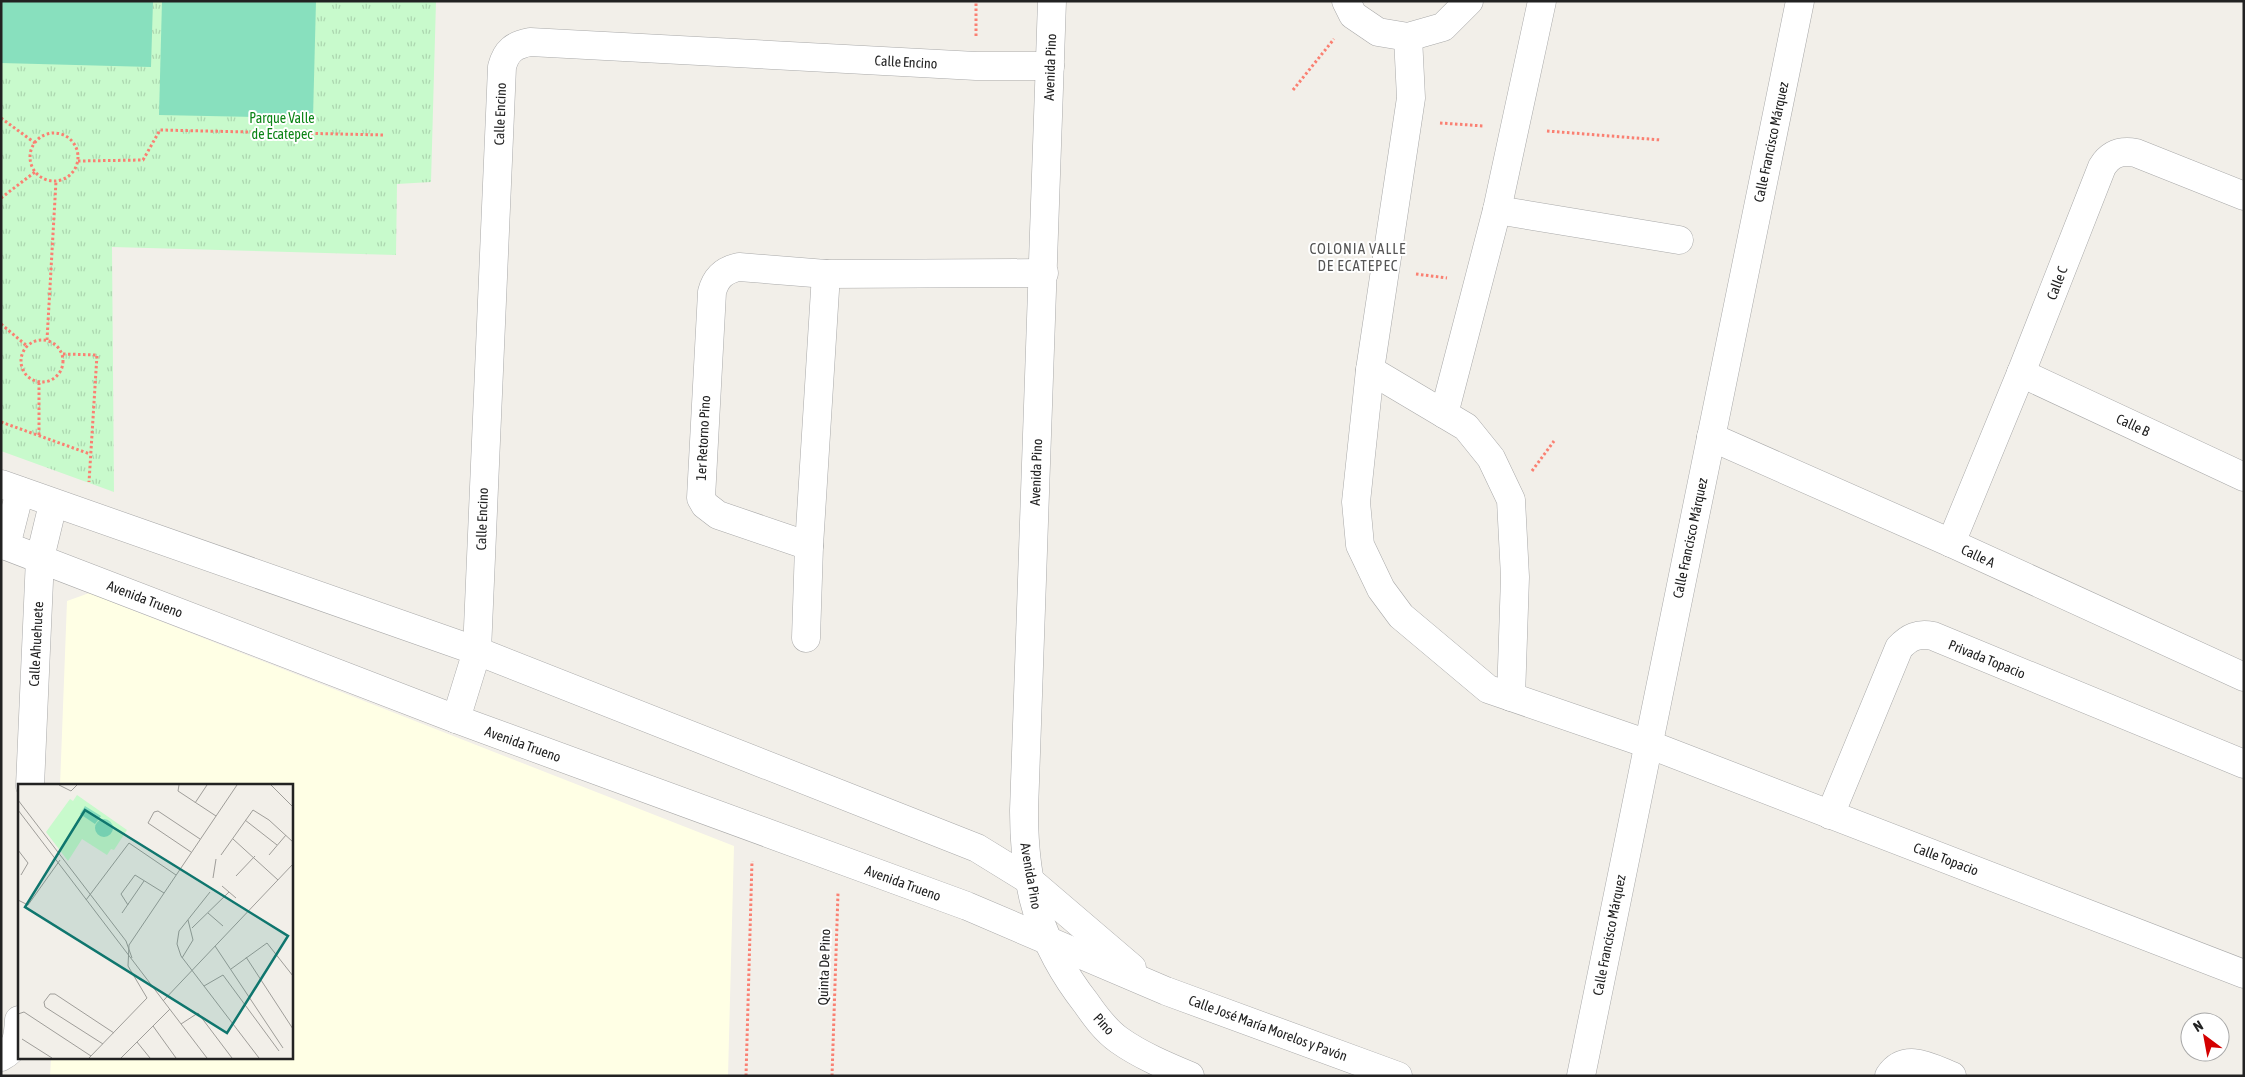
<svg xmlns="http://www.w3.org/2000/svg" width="2245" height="1077" viewBox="0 0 2245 1077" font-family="'Asap Condensed',sans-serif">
<defs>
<pattern id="park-tufts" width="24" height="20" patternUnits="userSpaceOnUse" patternTransform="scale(1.25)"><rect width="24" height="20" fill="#c8facc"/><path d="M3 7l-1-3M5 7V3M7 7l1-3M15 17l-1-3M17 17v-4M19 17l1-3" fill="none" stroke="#acd6af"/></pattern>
</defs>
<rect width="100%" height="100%" fill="#f2efe9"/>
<polygon fill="#ffffe5" points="92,592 114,603 734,846 728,1076 50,1076 51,1058 291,1058 291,786 60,786 67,601"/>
<polygon fill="url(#park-tufts)" points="1,1 436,1 431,182 397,184 396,255 112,247 114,492 1,451"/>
<g fill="#88e0be">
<polygon points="1,1 153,1 151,67 1,63"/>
<polygon points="162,1 316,1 313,118 159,115"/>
</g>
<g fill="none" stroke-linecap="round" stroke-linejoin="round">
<defs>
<g id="minor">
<path d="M 1052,1 L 1024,811 C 1024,886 1039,943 1086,1003 C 1095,1016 1105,1030 1119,1040 C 1140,1055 1166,1066 1190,1076"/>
<polyline points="1346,1 1353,15 1378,32 1408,37 1443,27 1469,1"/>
<polyline points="1408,37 1411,98 1370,370 1356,502 1360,545 1381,589 1401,616 1488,689 1648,744 2244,974"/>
<polyline points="1497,210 1679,240"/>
<polyline points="1370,370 1466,427 1491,458 1511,500 1515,577 1511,697"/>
<polyline points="2021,373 2244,477"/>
<polyline points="1444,414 1497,210 1542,1"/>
<polyline points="1711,437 1951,543 2244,677"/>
<polyline points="1,484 477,651 977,848 1029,880 1132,968"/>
<path d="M 1951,543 L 2021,373 L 2102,167 C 2110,154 2120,150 2136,153 L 2244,196"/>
<polyline points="1,544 456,719 967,906 1166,991 1398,1076"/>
<polyline points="6,546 20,491"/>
<path d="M 809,546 L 718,515 L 705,505 L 701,498 L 712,292 C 716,277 724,270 739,267 L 826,274 L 1044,273"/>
<polyline points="806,638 809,546 826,274"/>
<path d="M 456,719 L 477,651 L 502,67 C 506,51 514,45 530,42 L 976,66 L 1050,66"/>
<polyline points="30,786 40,558 53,504"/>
<path d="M 1830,815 L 1899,648 C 1909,637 1918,633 1933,636 L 2244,764"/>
<path d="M 1,1057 C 17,1049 18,1037 19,1020"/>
<polyline points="1581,1076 1800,1"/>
<path d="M 1889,1076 C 1905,1052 1930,1067 1952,1076"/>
</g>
</defs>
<use href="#minor" stroke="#a9a9a9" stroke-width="29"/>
<g stroke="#fa8072" stroke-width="3" stroke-dasharray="2.5 2.5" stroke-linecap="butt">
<polyline points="976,36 976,1"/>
<polyline points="1293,90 1334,39"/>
<polyline points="1,118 35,143"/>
<polyline points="1440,123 1484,126"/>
<polyline points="1547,131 1661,140"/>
<circle cx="54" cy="157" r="24"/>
<polyline points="78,161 143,160 160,130 384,135"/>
<polyline points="1,198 35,172"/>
<polyline points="1416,274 1447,278"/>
<polyline points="1,324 27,346"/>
<circle cx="42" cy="361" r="21"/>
<polyline points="47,340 56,181"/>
<polyline points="63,354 97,355 89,482"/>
<polyline points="1,422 90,454"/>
<polyline points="39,435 39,383"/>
<polyline points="1532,471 1554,441"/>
<polyline points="746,1076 752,861"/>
<polyline points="832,1076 838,893"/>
</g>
<use href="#minor" stroke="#fff" stroke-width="28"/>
</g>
<g text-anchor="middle" stroke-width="4" stroke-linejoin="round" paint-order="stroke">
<g font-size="14" fill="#222" stroke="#fff">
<text transform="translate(906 62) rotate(3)" y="5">Calle Encino</text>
<text transform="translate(1050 67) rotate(-88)" y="5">Avenida Pino</text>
<text transform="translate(500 114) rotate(-88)" y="5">Calle Encino</text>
<text transform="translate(1771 142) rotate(-78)" y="5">Calle Francisco Márquez</text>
<text transform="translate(2057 283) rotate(-69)" y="5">Calle C</text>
<text transform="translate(2133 425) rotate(25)" y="5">Calle B</text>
<text transform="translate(703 438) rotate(-87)" y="5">1er Retorno Pino</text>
<text transform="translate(1036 472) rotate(-88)" y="5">Avenida Pino</text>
<text transform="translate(482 519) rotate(-88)" y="5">Calle Encino</text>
<text transform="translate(1690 538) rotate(-78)" y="5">Calle Francisco Márquez</text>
<text transform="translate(1978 556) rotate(25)" y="5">Calle A</text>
<text transform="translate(145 599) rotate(21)" y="5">Avenida Trueno</text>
<text transform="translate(36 644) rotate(-87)" y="5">Calle Ahuehuete</text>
<text transform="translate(1987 659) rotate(22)" y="5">Privada Topacio</text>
<text transform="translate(523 744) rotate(20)" y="5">Avenida Trueno</text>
<text transform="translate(1946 859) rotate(21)" y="5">Calle Topacio</text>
<text transform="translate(1031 876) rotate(80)" y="5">Avenida Pino</text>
<text transform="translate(903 883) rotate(20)" y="5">Avenida Trueno</text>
<text transform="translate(1609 935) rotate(-79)" y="5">Calle Francisco Márquez</text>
<text transform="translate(824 967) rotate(-88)" y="5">Quinta De Pino</text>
<text transform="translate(1104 1024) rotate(48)" y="5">Pino</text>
<text transform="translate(1268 1028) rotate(20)" y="5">Calle José María Morelos y Pavón</text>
</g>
<g font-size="14" fill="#0c8416" stroke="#fff">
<text x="282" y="123">Parque Valle<tspan x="282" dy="16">de Ecatepec</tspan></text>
</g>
<g font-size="15" letter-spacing="1" fill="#555" stroke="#fff">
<text x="1358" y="254">COLONIA VALLE<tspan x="1358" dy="17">DE ECATEPEC</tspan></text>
</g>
</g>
<g transform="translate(18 784)">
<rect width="275" height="275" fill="#f2efe9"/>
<path d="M 59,11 L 109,46 L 96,66 L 93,65 L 89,71 L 64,55 L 50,77 L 28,48 L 52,15 L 55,17 Z" fill="#c8facc"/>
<path d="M 67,22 L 83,32 L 77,40 L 62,30 ZM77 44a9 9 0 1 1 18 0a9 9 0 1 1-18 0Z" fill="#88e0be"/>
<path fill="none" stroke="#9f9d99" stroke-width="1" d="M 41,1 L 53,7 L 59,1M 161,1 L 160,7 L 198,32M 253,1 L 275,23M 0,16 L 108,157 L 114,174M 177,19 L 189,1M 0,26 L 189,274M 227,36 L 259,61M 215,55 L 260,96M 0,66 L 10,79 L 3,91M 173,68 L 130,39 L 136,28 L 140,27 L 182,55M 203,71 L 235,26 L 251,36 L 275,58M 251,71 L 268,51M 218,92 L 237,72M 195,94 L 198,75M 204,102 L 218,114M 192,108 L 161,147 L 159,160 L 163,172 L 241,274M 0,116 L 10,121 L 42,76M 68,116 L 111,59 L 158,91M 110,121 L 103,110 L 117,91 L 146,109M 104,129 L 126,97M 190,129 L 205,142M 174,144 L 211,108M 197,162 L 265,264M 228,173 L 275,245M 164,174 L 175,156 L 170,136M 213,185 L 249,159 L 275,192M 186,202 L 205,191 L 261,267M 145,217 L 275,80M 0,230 L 6,228 L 73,272M 163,240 L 180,229 L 214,274M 135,242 L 158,274M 4,255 L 34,274M 119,258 L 132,274M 85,260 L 27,223 L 26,218 L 32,210 L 37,210 L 96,249M 71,274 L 129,214 L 110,182 L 111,161 L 219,1M 103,274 L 152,225"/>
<path fill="#0f766e" fill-opacity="0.15" stroke="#0f766e" stroke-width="2.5" d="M 67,26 L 270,152 L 209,249 L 7,123 Z"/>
<rect width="275" height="275" fill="none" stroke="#222" stroke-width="2.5"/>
</g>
<rect width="2245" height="1077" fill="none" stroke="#222222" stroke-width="5"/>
<g transform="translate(2205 1037) rotate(328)"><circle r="24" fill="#ffffff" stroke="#a7a7a7"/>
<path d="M0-4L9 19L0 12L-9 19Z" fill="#d40000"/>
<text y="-8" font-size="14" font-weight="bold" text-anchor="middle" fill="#222222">N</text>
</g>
</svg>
